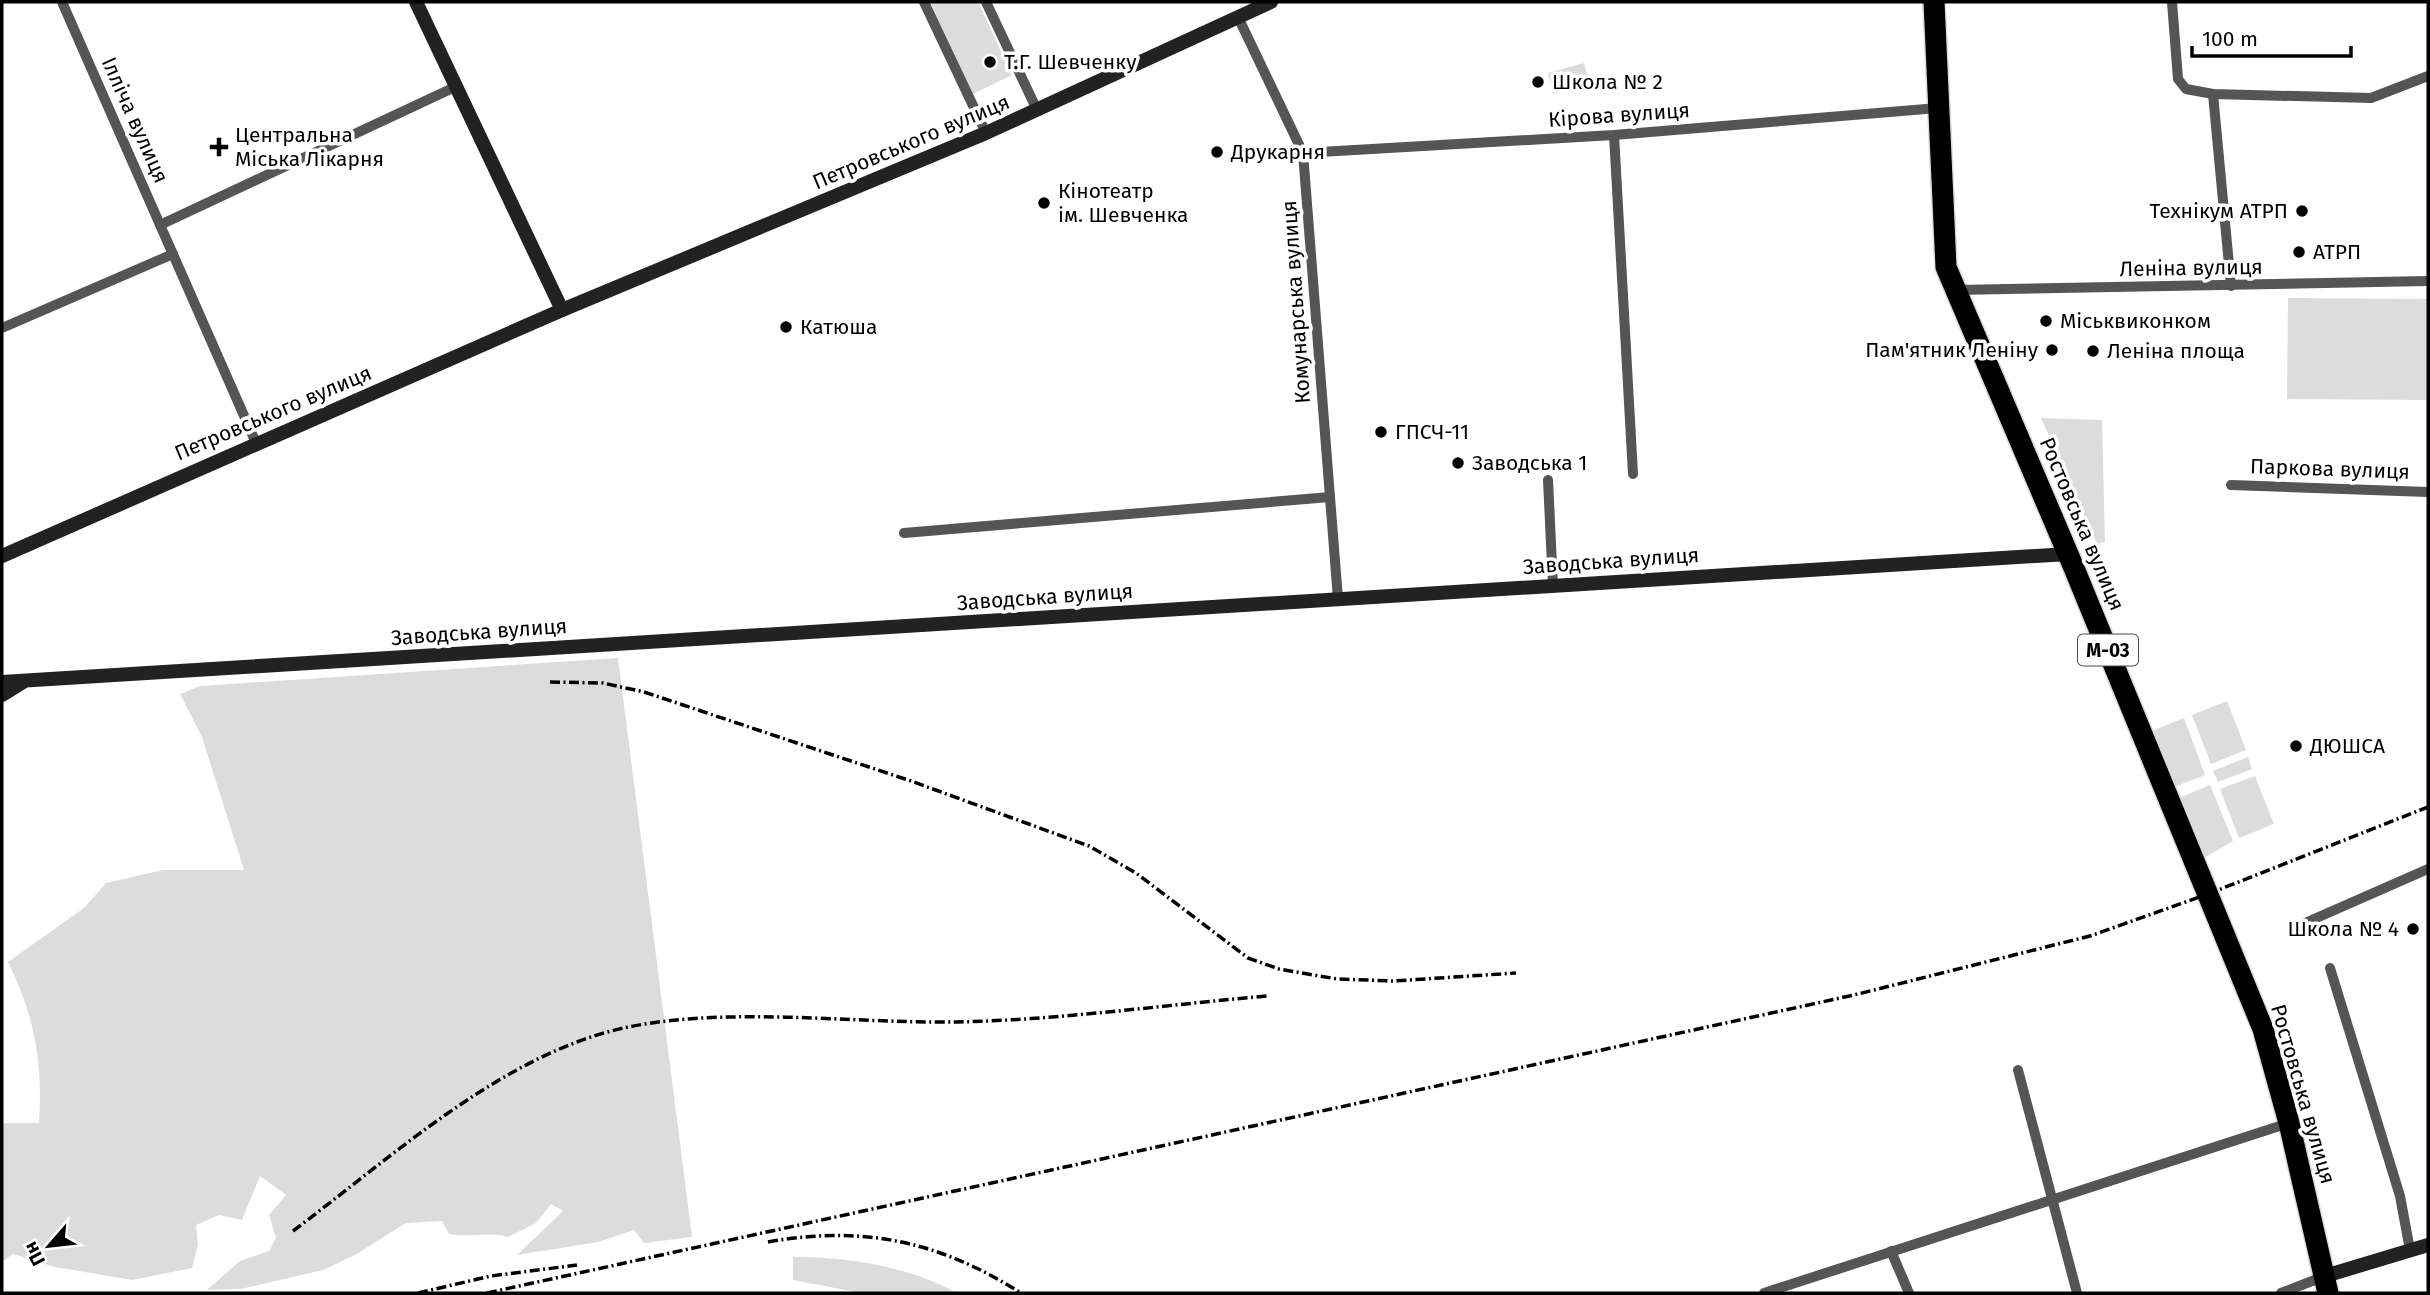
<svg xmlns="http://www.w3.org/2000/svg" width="2430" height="1295" viewBox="0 0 2430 1295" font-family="'Fira Sans',sans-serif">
<rect width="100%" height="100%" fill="#fff"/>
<g fill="#dcdcdc">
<polygon points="930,2 978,2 1012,75 973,94"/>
<polygon points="1584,63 1590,84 1553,94 1548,73"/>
<polygon points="2288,298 2428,299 2428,400 2287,399"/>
<polygon points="2041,418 2102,420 2105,542 2097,544"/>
<path d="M 618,658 L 692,1237 L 644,1243 L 634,1230 L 598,1242 L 517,1255 L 563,1211 L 551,1204 L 536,1223 L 508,1237 C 487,1231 470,1238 449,1234 L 442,1221 L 406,1223 L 355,1255 L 323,1270 L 241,1289 L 207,1290 L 240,1261 L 269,1251 L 276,1238 L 269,1215 L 286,1195 L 260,1176 L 242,1220 L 219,1215 L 196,1225 L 198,1245 L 192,1268 L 132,1280 L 55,1267 L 13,1254 L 2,1262 L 2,1123 L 39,1123 C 43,1063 35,1017 8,962 L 84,908 L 106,883 L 163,870 L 244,870 L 202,737 L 180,694 L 200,686 Z"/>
<polygon points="2227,701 2246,750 2211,764 2192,715"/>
<polygon points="2184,718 2205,775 2174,787 2152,731"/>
<polygon points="2248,757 2252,769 2218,782 2213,771"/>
<polygon points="2255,776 2274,824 2239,838 2220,789"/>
<polygon points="2210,785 2233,841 2204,858 2179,798"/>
<path d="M 793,1257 C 844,1256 911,1267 957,1293 L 861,1293 L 793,1280 Z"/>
</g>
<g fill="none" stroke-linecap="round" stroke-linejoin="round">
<defs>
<polyline id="highway" points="1934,2 1946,267 2074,568 2263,1029 2289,1123 2328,1293"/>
</defs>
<use href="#highway" stroke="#dbdbdb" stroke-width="24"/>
<g stroke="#555" stroke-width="10">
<polyline points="62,2 256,443"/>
<polyline points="924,2 986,133"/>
<polyline points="986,2 1037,110"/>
<polyline points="2172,2 2178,79 2186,89 2213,94 2371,98 2428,76"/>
<polyline points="1238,17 1303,153 1338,599"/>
<polyline points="2213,94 2231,286"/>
<polyline points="1614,135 1633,474"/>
<polyline points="1303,153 1614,135 1938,108"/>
<polyline points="160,225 455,87"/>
<polyline points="1956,290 2428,281"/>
<polyline points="2,328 173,254"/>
<polyline points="1548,480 1553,586"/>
<polyline points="2231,485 2428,492"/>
<polyline points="904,533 1330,497"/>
<polyline points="2305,923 2428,869"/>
<polyline points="2330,968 2400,1196 2410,1250"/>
<polyline points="2018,1070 2077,1293"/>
<polyline points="1891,1251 1909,1293"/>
<polyline points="1764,1293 2289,1123"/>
<polyline points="2281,1293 2325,1276"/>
</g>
<g stroke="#222" stroke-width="14">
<polyline points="416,2 562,310"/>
<polyline points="2,556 562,310 986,133 1271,2"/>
<polyline points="2,682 2068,554"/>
<polyline points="2,695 23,682"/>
<polyline points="2325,1276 2428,1245"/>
</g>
<use href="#highway" stroke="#000" stroke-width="21"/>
<g stroke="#000" stroke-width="3.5" stroke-dasharray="10 3.5 2 3.5" stroke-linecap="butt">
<polyline points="550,682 603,683 644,692 911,781 1089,846 1136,873 1248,958 1279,969 1337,979 1394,981 1516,973"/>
<path d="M 293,1231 C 384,1163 480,1075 588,1038 C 694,1001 844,1024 956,1022 C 1060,1020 1163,1005 1267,996"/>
<path d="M 768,1242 C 863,1225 939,1241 1021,1293"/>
<polyline points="418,1293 491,1276 577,1265"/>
<polyline points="487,1293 1854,995 2090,936 2208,894 2428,807"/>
</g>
</g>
<g fill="#000" stroke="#fff" stroke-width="2.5">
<circle cx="990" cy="62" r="7"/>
<circle cx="1538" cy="82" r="7"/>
<path d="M215.5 136.5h7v7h7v7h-7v7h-7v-7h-7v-7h7z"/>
<circle cx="1217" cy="152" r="7"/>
<circle cx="1044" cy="203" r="7"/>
<circle cx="2302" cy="211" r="7"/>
<circle cx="2299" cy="252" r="7"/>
<circle cx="2046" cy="321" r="7"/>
<circle cx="786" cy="327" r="7"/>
<circle cx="2052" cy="350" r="7"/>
<circle cx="2093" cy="351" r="7"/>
<circle cx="1381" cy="432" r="7"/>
<circle cx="1458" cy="463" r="7"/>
<circle cx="2296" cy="746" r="7"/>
<circle cx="2413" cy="929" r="7"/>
</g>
<g text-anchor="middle" stroke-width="7" stroke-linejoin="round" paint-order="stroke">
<rect fill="#fff" stroke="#4c4c4c" stroke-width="2" x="2078" y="634.5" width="60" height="31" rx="5"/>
<g font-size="19" font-weight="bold" fill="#000">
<text x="2108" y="657">М-03</text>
</g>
<g font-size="21" fill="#000" stroke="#fff" text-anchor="start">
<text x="1004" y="69">Т.Г. Шевченку</text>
<text x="1552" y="89">Школа № 2</text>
<text x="235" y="142">Центральна<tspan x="235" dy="24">Міська Лікарня</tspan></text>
<text x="1231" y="159">Друкарня</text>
<text x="1058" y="198">Кінотеатр<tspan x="1058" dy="24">ім. Шевченка</tspan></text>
<text x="2288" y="218" text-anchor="end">Технікум АТРП</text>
<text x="2313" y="259">АТРП</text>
<text x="2060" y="328">Міськвиконком</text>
<text x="800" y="334">Катюша</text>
<text x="2038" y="357" text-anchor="end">Пам'ятник Леніну</text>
<text x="2107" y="358">Леніна площа</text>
<text x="1395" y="439">ГПСЧ-11</text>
<text x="1472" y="470">Заводська 1</text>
<text x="2310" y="753">ДЮШСА</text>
<text x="2399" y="936" text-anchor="end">Школа № 4</text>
</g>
<g font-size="21" fill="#000" stroke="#fff">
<text transform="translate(1619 115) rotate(-4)" y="7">Кірова вулиця</text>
<text transform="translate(135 120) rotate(66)" y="7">Ілліча вулиця</text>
<text transform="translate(911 142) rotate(-23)" y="7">Петровського вулиця</text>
<text transform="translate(2191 268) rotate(-1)" y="7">Леніна вулиця</text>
<text transform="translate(1296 302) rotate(-94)" y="7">Комунарська вулиця</text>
<text transform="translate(273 413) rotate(-23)" y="7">Петровського вулиця</text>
<text transform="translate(2330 469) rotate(2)" y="7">Паркова вулиця</text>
<text transform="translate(2082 524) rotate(67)" y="7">Ростовська вулиця</text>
<text transform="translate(1611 561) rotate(-4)" y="7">Заводська вулиця</text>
<text transform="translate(1045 597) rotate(-4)" y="7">Заводська вулиця</text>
<text transform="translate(479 632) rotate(-4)" y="7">Заводська вулиця</text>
<text transform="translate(2303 1094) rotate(74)" y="7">Ростовська вулиця</text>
</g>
</g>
<rect width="2430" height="1295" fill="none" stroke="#000000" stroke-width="7"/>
<g transform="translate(49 1246) rotate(242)" stroke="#ffffff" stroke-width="5" paint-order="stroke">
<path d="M0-5L12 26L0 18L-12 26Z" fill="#000000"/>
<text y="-10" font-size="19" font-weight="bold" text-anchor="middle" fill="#000000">Пн</text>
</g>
<path d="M2192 46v10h159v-10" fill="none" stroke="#000000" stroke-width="3.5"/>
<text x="2202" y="46" font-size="21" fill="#000000" stroke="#ffffff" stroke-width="5" paint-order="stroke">100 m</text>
</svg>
